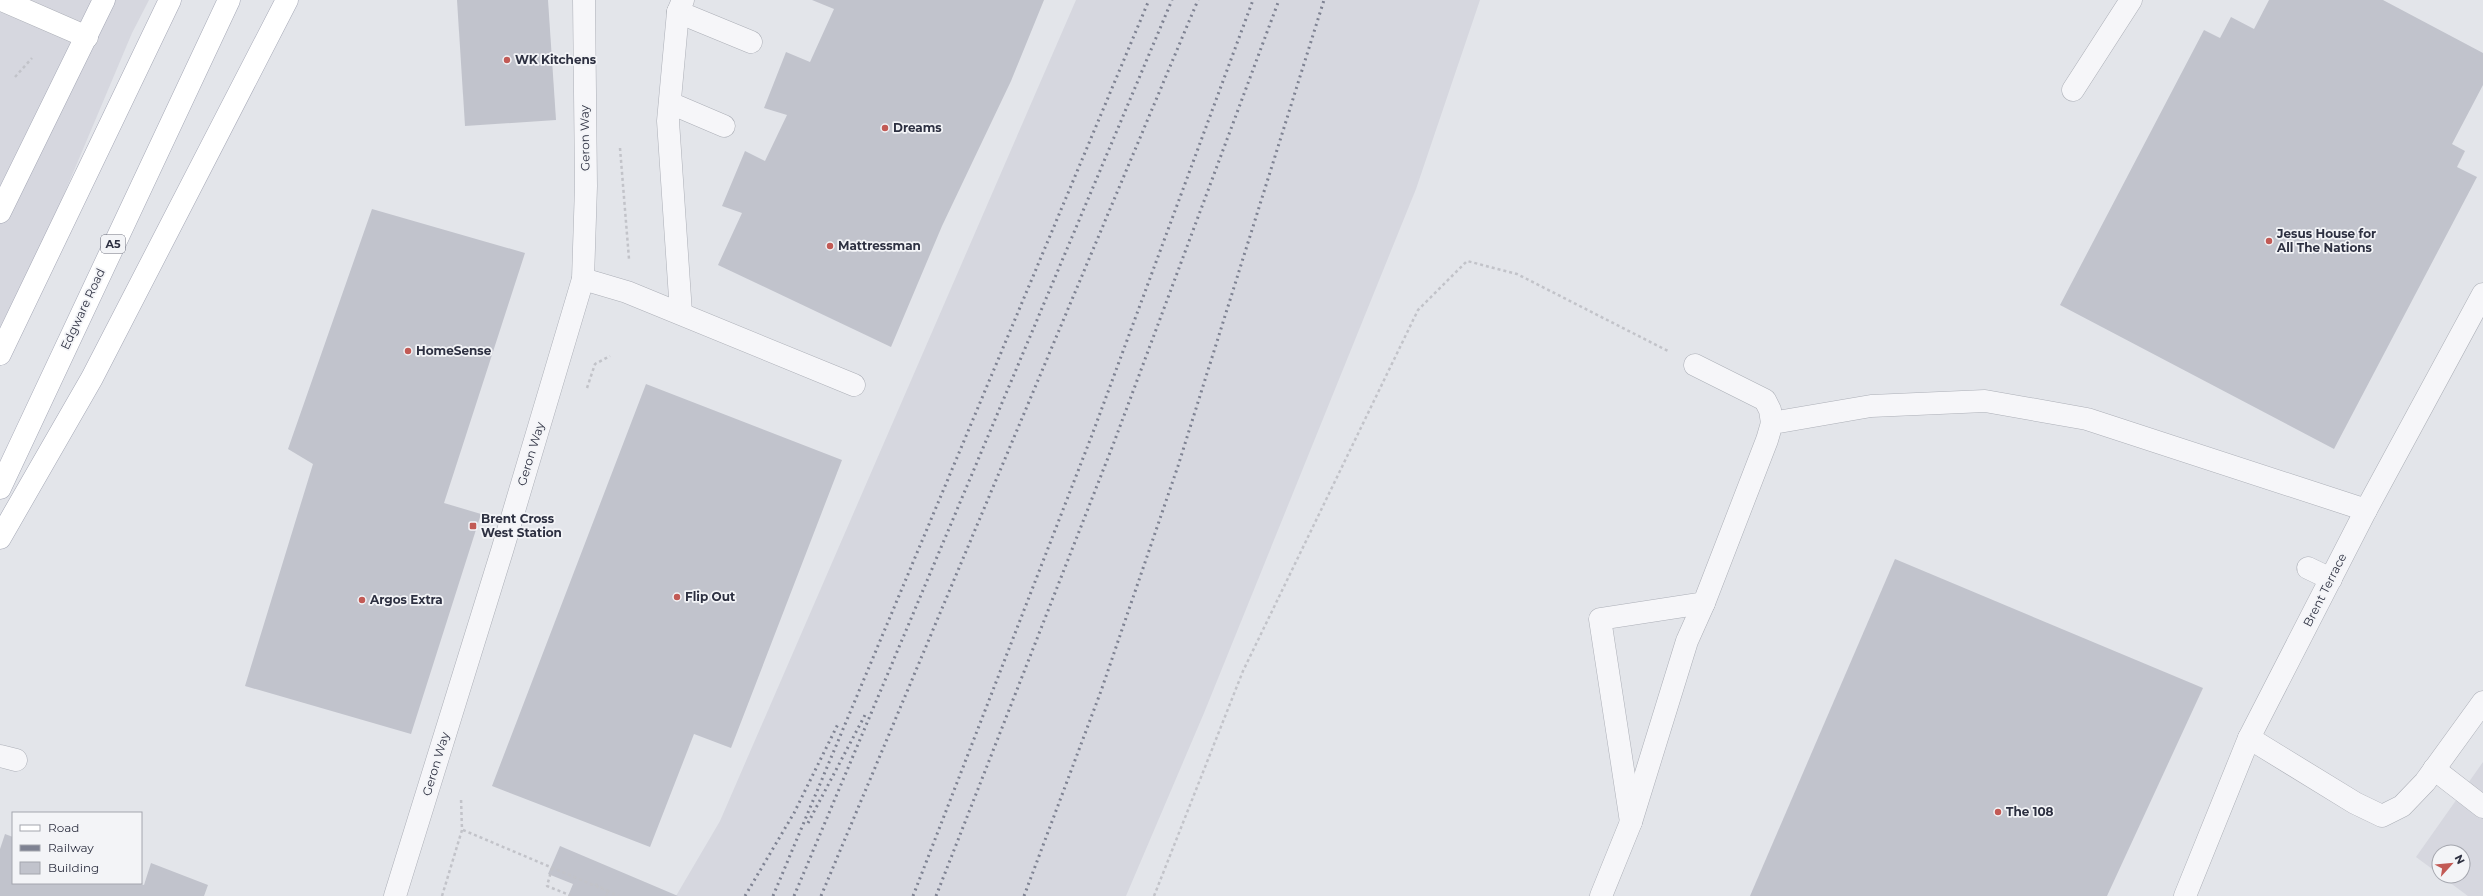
<svg xmlns="http://www.w3.org/2000/svg" width="2483" height="896" viewBox="0 0 2483 896" font-family="Montserrat,sans-serif">
<rect width="100%" height="100%" fill="#e3e5ea"/>
<g fill="#d6d7df">
<polygon points="0,0 149,0 132,33 0,346"/>
<polygon points="1076,0 1480,0 1416,189 1204,713 1126,896 676,896 720,821"/>
<polygon points="2483,762 2483,896 2468,896 2441,876 2463,876 2463,852 2439,852 2439,874 2416,857"/>
</g>
<g fill="#c1c3cc">
<polygon points="457,0 548,0 556,120 465,126"/>
<polygon points="812,0 1044,0 1011,81 942,226 891,347 718,265 742,213 722,206 745,151 765,161 787,115 764,108 786,52 810,62 834,9"/>
<polygon points="2269,0 2383,0 2483,53 2483,85 2452,144 2465,151 2457,167 2477,177 2334,449 2060,305 2204,30 2220,38 2231,17 2254,29"/>
<polygon points="372,209 525,253 444,503 481,514 411,734 245,686 313,464 288,449"/>
<polygon points="646,384 842,460 731,748 694,734 650,847 492,786"/>
<polygon points="1895,559 2203,688 2107,896 1750,896"/>
<polygon points="5,834 13,837 13,883 137,883 144,885 151,863 208,885 204,896 0,896 0,849"/>
<polygon points="560,846 645,882 678,896 568,896 573,884 548,874"/>
</g>
<g fill="none" stroke-linecap="round" stroke-linejoin="round">
<defs>
<g id="lane">
<polyline points="683,0 678,12 751,42"/>
<polyline points="678,12 668,121 681,313"/>
<polyline points="2073,90 2131,0"/>
<polyline points="670,103 724,126"/>
<polyline points="583,279 627,292 854,385"/>
<polyline points="1695,365 1765,400 1770,410 1772,423"/>
<polyline points="2308,568 2331,579"/>
<polyline points="2249,738 2355,803 2382,816 2402,806 2425,782 2483,702"/>
<polyline points="2434,769 2483,807"/>
<polyline points="1631,822 1600,619 1704,603 1767,440 1772,423 1871,406 1985,401 2087,419 2366,510"/>
</g>
<g id="street">
<polyline points="0,756 16,760"/>
<polyline points="395,896 502,551 583,279 586,186 584,0"/>
<polyline points="1601,896 1631,822 1687,641 1704,603"/>
<polyline points="2185,896 2249,738 2366,510 2483,294"/>
</g>
<polyline id="secondary" points="2,0 87,37"/>
<g id="primary">
<polyline points="0,212 104,0"/>
<polyline points="0,354 170,0"/>
<polyline points="0,488 229,0"/>
<polyline points="0,538 92,378 287,0"/>
</g>
</defs>
<use href="#lane" stroke="#acafb7" stroke-width="23"/>
<use href="#street" stroke="#acafb7" stroke-width="23"/>
<use href="#secondary" stroke="#acafb7" stroke-width="23"/>
<use href="#primary" stroke="#a4a7b5" stroke-width="23"/>
<g stroke="#c2c3c9" stroke-width="2.5" stroke-dasharray="3 3" stroke-linecap="butt">
<polyline points="15,77 32,58"/>
<polyline points="620,148 629,259"/>
<polyline points="587,388 595,364 610,356"/>
<polyline points="463,830 619,896"/>
<polyline points="552,868 547,886 572,896"/>
<polyline points="595,884 608,891"/>
<polyline points="442,896 462,830 461,798"/>
<polyline points="606,896 608,891"/>
<polyline points="1154,896 1243,671 1418,310 1467,261 1517,274 1668,351"/>
</g>
<use href="#lane" stroke="#f6f6f9" stroke-width="22"/>
<use href="#street" stroke="#f6f6f9" stroke-width="22"/>
<use href="#secondary" stroke="#fff" stroke-width="22"/>
<use href="#primary" stroke="#fff" stroke-width="22"/>
<g stroke="#7e8292" stroke-width="3" stroke-dasharray="2 4" stroke-linecap="butt">
<polyline points="808,823 865,715"/>
<polyline points="745,896 794,813 838,724"/>
<polyline points="773,896 1149,0"/>
<polyline points="794,896 1172,0"/>
<polyline points="821,896 1198,0"/>
<polyline points="913,896 1092,435 1253,0"/>
<polyline points="936,896 1113,445 1279,0"/>
<polyline points="1024,896 1101,691 1178,466 1324,0"/>
</g>
</g>
<g fill="#c25a55" stroke="#f3f4f7" stroke-width="1.5">
<circle cx="507" cy="60" r="4"/>
<circle cx="885" cy="128" r="4"/>
<circle cx="2269" cy="241" r="4"/>
<circle cx="830" cy="246" r="4"/>
<circle cx="408" cy="351" r="4"/>
<rect x="469" y="522" width="8" height="8" rx="2"/>
<circle cx="677" cy="597" r="4"/>
<circle cx="362" cy="600" r="4"/>
<circle cx="1998" cy="812" r="4"/>
</g>
<g text-anchor="middle" stroke-width="3.5" stroke-linejoin="round" paint-order="stroke">
<rect fill="#f3f4f7" stroke="#686b78" stroke-width="1" x="101" y="235" width="24" height="18" rx="3"/>
<g font-size="11" font-weight="bold" fill="#2d3041">
<text x="113" y="248">A5</text>
</g>
<g font-size="12" font-weight="bold" fill="#2d3041" stroke="#f3f4f7" text-anchor="start">
<text x="515" y="64">WK Kitchens</text>
<text x="893" y="132">Dreams</text>
<text x="2277" y="238">Jesus House for<tspan x="2277" dy="14">All The Nations</tspan></text>
<text x="838" y="250">Mattressman</text>
<text x="416" y="355">HomeSense</text>
<text x="481" y="523">Brent Cross<tspan x="481" dy="14">West Station</tspan></text>
<text x="685" y="601">Flip Out</text>
<text x="370" y="604">Argos Extra</text>
<text x="2006" y="816">The 108</text>
</g>
<g font-size="12" fill="#2d3041" stroke="#f3f4f7">
<text transform="translate(585 138) rotate(-91)" y="4">Geron Way</text>
<text transform="translate(83 309) rotate(-65)" y="4">Edgware Road</text>
<text transform="translate(531 454) rotate(-73)" y="4">Geron Way</text>
<text transform="translate(2325 590) rotate(-63)" y="4">Brent Terrace</text>
<text transform="translate(436 764) rotate(-73)" y="4">Geron Way</text>
</g>
</g>
<rect x="12" y="812" width="130" height="72" fill="#f3f4f7" stroke="#a4a6ae"/>
<rect x="20" y="825" width="20" height="6" fill="#ffffff" stroke="#a4a6ae"/>
<text x="48" y="832" font-size="12" fill="#2d3041">Road</text>
<rect x="20" y="845" width="20" height="6" fill="#7e8292" stroke="#a4a6ae"/>
<text x="48" y="852" font-size="12" fill="#2d3041">Railway</text>
<rect x="20" y="862" width="20" height="12" fill="#c1c3cc" stroke="#a4a6ae"/>
<text x="48" y="872" font-size="12" fill="#2d3041">Building</text>
<g transform="translate(2451 864) rotate(63)"><circle r="19" fill="#f3f4f7" stroke="#a4a6ae"/>
<path d="M0-3L7 15L0 10L-7 15Z" fill="#c25a55"/>
<text y="-6" font-size="11" font-weight="bold" text-anchor="middle" fill="#2d3041">N</text>
</g>
</svg>
